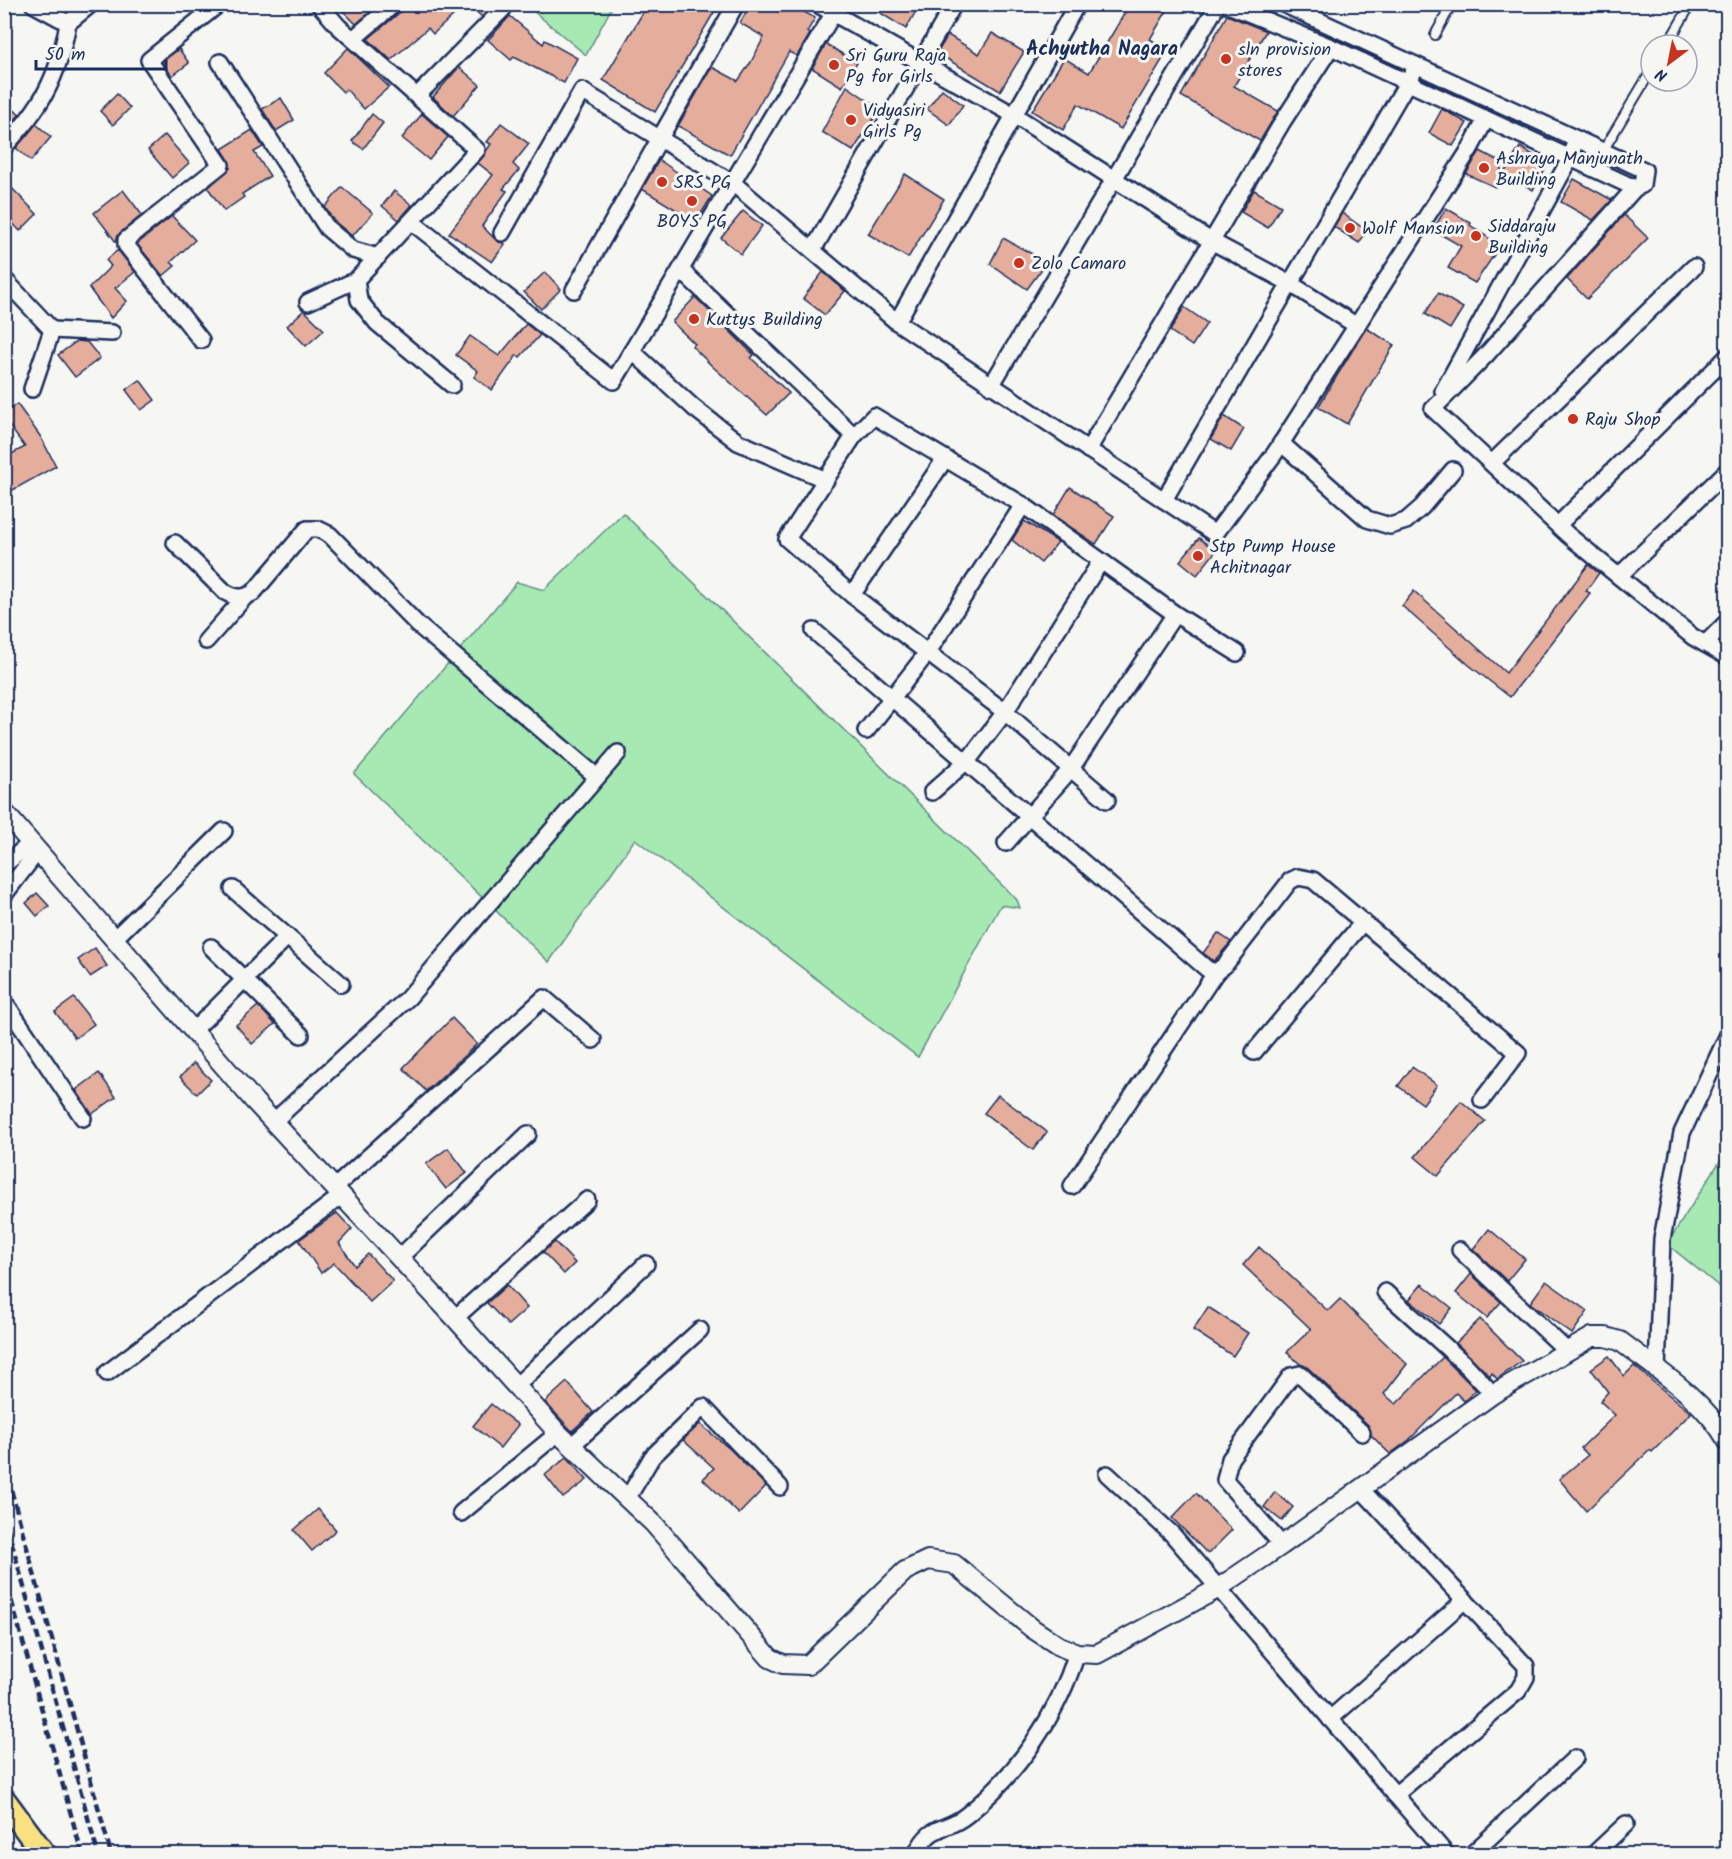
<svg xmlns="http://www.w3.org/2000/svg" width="1732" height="1859" viewBox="0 0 1732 1859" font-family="Kalam,sans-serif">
<rect width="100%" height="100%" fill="#f6f6f2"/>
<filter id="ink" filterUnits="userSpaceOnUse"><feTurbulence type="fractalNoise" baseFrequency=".0167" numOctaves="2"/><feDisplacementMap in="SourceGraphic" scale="12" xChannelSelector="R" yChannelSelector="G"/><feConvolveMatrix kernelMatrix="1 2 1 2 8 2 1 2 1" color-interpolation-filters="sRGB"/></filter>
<g filter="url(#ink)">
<g fill="#a7e9b3" stroke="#618c88" stroke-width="1.5">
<polygon points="526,5 613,5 586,55"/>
<polygon points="623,513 1017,900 1020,908 1001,905 918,1057 635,839 549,962 354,774 517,582 544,590"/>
<polygon points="1727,1150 1727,1293 1667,1244"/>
</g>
<g fill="#e5ad9c" stroke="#1b2f5e" stroke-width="1.5">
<polygon points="336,4 375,4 377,6 356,24"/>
<polygon points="410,4 466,4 433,34 428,28 391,60 368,39"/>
<polygon points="468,4 494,4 482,17"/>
<polygon points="648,4 719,4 655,112 603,80"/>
<polygon points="790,4 815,18 807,32 810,34 797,56 789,52 730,155 678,126 712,67 738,81 751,62 764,37 740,23 750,5"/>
<polygon points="866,4 920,4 906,29"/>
<polygon points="1130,4 1171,4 1150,39 1168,50 1121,129 1078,104 1063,130 1032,111 1064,58 1089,73"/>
<polygon points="1227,15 1266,31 1234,86 1278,111 1260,141 1181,96"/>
<polygon points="510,16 543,44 545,40 577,58 564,83 514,57 511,60 488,40"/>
<polygon points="992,33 1024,52 1000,91 937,53 948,35 979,54"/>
<polygon points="826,44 857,63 842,87 812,68"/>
<polygon points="348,48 389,87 364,109 346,89 343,92 324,73"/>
<polygon points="179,49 189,63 172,76 162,62"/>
<polygon points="459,67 480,85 453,116 433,97"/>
<polygon points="847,86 880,109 853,151 822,132"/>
<polygon points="942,89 963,105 949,125 927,109"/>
<polygon points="117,94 130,108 113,125 100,111"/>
<polygon points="281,98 294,120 276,131 262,109"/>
<polygon points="4,104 20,114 7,129 4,128"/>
<polygon points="1442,109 1467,123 1453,146 1429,133"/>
<polygon points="372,114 383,123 363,149 352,141"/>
<polygon points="422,114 448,137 429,160 402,138"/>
<polygon points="501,123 529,144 513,164 519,170 503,189 507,191 482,226 497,241 505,244 492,262 449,233 493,175 478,163 491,144 487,142"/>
<polygon points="36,124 51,137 31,161 16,148"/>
<polygon points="252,130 263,147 254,152 270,176 242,194 244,197 224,211 208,188 230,168 229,160 222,149"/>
<polygon points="165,135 189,163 172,178 148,150"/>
<polygon points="1520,147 1548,164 1533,190 1504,173"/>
<polygon points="1480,151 1503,163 1495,187 1466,174"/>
<polygon points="659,160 712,196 696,222 642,189"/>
<polygon points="905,174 944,199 908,258 868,234"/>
<polygon points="1574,179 1612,200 1593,220 1561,202"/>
<polygon points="4,180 37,214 20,231 4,214"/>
<polygon points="342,187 373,213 352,236 333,220 325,207"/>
<polygon points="123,190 142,215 120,233 116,242 94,213"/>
<polygon points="1254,190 1281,206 1268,228 1241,212"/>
<polygon points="394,191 412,205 399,220 382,206"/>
<polygon points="1446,208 1471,223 1470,225 1500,246 1475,283 1448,268 1461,246 1433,230"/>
<polygon points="743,211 762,226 741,254 721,238"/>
<polygon points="1342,213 1367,231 1359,243 1334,227"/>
<polygon points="1624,215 1648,238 1587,299 1567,279"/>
<polygon points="172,216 195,240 171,262 175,266 163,276 137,244"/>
<polygon points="1003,238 1047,262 1027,289 990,264"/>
<polygon points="118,250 135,272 115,288 127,301 111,318 89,288 111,266 106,260"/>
<polygon points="545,272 561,289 541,309 524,292"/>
<polygon points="823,272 845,291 825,315 803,298"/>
<polygon points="1438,293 1463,308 1450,329 1425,314"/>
<polygon points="695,297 754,355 751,358 789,393 767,415 712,366 692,346 695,344 672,322"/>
<polygon points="1184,307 1207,323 1192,346 1170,331"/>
<polygon points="304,310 324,330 306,346 287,326"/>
<polygon points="526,324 540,335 520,357 517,355 492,390 474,377 478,371 456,355 470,336 499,356"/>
<polygon points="1366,328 1394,345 1347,424 1318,407"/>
<polygon points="77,341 87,342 100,358 75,377 58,355"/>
<polygon points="140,380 155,400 141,410 126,390"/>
<polygon points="17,404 40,436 56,466 4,495 4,458 25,447 4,419 4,413"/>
<polygon points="1224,416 1244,429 1231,451 1211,439"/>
<polygon points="1070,487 1114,516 1096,544 1053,515"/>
<polygon points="1024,521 1058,542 1041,563 1012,540"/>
<polygon points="1199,538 1216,551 1197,575 1180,561"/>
<polygon points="1588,565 1599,573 1586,591 1590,593 1510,697 1469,665 1402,606 1414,591 1506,673"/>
<polygon points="37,893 49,906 37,916 26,903"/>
<polygon points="1218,933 1231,942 1214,961 1203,953"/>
<polygon points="95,948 107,966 90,977 78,960"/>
<polygon points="74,998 94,1024 75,1038 55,1012"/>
<polygon points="258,1006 275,1024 252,1044 236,1025"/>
<polygon points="452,1018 477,1044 426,1091 403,1068"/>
<polygon points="194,1063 211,1080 197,1094 180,1077"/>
<polygon points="1412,1067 1437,1085 1423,1104 1398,1086"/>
<polygon points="99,1073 116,1097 92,1114 76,1090"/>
<polygon points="998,1095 1047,1132 1033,1150 984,1113"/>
<polygon points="1461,1101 1485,1121 1438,1176 1415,1157"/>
<polygon points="448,1148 467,1173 446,1189 426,1164"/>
<polygon points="337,1213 352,1229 339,1243 355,1266 368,1254 393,1281 370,1302 334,1263 321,1273 299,1240"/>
<polygon points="1489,1229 1525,1259 1507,1281 1473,1249"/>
<polygon points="555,1242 575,1263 564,1274 543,1252"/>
<polygon points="1259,1247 1328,1311 1340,1299 1407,1364 1384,1394 1396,1404 1443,1357 1476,1390 1464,1401 1456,1393 1409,1440 1390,1454 1371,1435 1369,1426 1307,1367 1300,1364 1287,1352 1311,1329 1243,1265"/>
<polygon points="1471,1274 1501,1302 1487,1318 1456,1293"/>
<polygon points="1546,1281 1588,1311 1572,1334 1530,1303"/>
<polygon points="1422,1284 1452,1308 1439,1324 1409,1300"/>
<polygon points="507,1285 527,1308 508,1325 487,1303"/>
<polygon points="1208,1307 1248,1333 1233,1356 1193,1330"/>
<polygon points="1480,1319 1522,1361 1497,1379 1492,1373 1490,1376 1456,1343"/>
<polygon points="1609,1356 1624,1376 1634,1366 1691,1413 1652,1452 1650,1450 1586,1511 1559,1479 1588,1455 1581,1448 1615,1415 1600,1401 1608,1392 1591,1369"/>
<polygon points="567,1382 593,1412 572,1431 545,1402"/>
<polygon points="491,1404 518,1425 500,1448 473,1426"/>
<polygon points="700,1424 731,1450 766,1486 739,1514 703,1479 714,1468 683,1440"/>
<polygon points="567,1457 587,1480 563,1498 545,1475"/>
<polygon points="1275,1492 1293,1507 1282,1521 1264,1507"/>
<polygon points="1196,1493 1232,1530 1208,1554 1172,1518"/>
<polygon points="318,1509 336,1530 312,1551 294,1530"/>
</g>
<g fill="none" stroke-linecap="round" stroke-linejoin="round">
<defs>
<g id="service">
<polyline points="1435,35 1452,4"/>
<polyline points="1667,45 1691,4"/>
<polyline points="1603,151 1651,71"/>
</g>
<g id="minor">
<polyline points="33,4 68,23"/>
<polyline points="817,4 1014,115 1211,241 1291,284 1357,326"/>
<polyline points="1226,4 1331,47 1635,188"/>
<polyline points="1283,4 1644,170 1642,185 1635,188 1486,355 1433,409"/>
<polyline points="353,39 394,4"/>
<polyline points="220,62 327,228 353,250 378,257"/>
<polyline points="417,96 503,9"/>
<path d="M 4,147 C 42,107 58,78 68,23 L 91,4"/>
<polyline points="412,222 614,381 632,351 694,408 738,442 826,480"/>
<polyline points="502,233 582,91 734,184 897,322 1215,534 1275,453 1470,149 1486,119"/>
<polyline points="813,250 954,4"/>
<polyline points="681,270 854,436 874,416 1023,505 1175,614 1237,653"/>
<polyline points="4,279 52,330 32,389"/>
<polyline points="356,280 359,300 377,323 452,385"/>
<polyline points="574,290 736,4"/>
<polyline points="308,302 356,280 477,150 338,26 319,4"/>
<polyline points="897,322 1077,4"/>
<polyline points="52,330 112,333"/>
<polyline points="201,340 126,245 126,240 221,165 149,60 219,4"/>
<polyline points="632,351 839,4"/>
<polyline points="991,386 1218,4"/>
<polyline points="1443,391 1571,157 1573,148"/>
<polyline points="1433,409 1568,535 1693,637 1728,657"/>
<polyline points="854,436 787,539 852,595 1005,712 1107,800"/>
<polyline points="1281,443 1367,519 1390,526 1406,521 1422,507 1453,470"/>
<polyline points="1088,450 1283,121 1331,47"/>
<polyline points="1492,463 1694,267"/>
<polyline points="1164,500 1417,66"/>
<polyline points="1558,525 1728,356"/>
<path d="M 175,543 L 225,592 C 236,598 242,599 253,593 L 307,529 L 318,529 L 330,535 L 418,625 L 597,777"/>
<polyline points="1619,576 1728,470"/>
<polyline points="852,595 945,459"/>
<polyline points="814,631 1207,969 1216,972 1225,965 1290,881 1298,877 1313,880 1518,1053 1482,1100"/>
<polyline points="206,641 244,598"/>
<polyline points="1705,644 1728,621"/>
<polyline points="866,731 928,652 1023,505"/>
<polyline points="932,792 969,759 1005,712 1101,561"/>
<polyline points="1006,843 1070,770 1175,614"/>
<polyline points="4,865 31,843"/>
<polyline points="233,889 341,984"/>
<polyline points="4,895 38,851"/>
<polyline points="114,939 224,831"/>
<polyline points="211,947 301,1035"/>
<polyline points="4,1001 83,1118"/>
<polyline points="193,1031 287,937"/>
<polyline points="1254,1052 1363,922"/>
<polyline points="273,1122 408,998 618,753"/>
<polyline points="1072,1186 1216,972"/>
<polyline points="334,1188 544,998 593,1040"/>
<polyline points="1460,1250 1567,1351"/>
<polyline points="399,1258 528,1134"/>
<polyline points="1385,1292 1467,1366 1493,1394"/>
<polyline points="455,1318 587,1200"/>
<polyline points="1657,1370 1662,1239 1682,1133 1728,1035"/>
<polyline points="107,1373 341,1196"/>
<polyline points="516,1386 646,1264"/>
<polyline points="571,1446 700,1330"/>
<polyline points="1107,1474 1172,1534 1446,1854"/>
<polyline points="1360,1488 1526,1666 1526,1677 1518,1691 1395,1795"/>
<polyline points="627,1499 652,1457 703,1407 780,1487"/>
<polyline points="461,1513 558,1433"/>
<polyline points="1282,1545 1225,1480 1230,1459 1291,1376 1300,1374 1362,1433"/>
<polyline points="1330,1719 1465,1600"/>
<path d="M 916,1854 C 932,1821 944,1834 968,1814 C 1019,1772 1057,1716 1077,1653"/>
<polyline points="1472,1854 1575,1758"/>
<polyline points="1594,1854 1626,1824"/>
</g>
<path id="tertiary" d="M 4,812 L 255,1102 L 455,1318 L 558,1433 L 654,1524 L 770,1658 L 783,1664 L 808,1665 L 905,1571 L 928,1560 L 954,1564 L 1033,1629 L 1059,1646 L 1077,1653 L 1097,1654 L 1217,1589 L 1282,1545 L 1493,1394 L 1592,1337 L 1606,1337 L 1620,1341 C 1659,1371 1703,1398 1728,1442"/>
<polyline id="primary" points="4,1800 44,1854"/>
</defs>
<use href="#service" stroke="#1b2f5e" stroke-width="12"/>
<use href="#minor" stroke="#1b2f5e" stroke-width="20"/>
<use href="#tertiary" stroke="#1b2f5e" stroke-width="22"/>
<use href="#primary" stroke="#1b2f5e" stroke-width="27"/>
<use href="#service" stroke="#f6f6f2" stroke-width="8"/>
<use href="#minor" stroke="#f6f6f2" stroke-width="15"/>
<use href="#tertiary" stroke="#f6f6f2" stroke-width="18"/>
<use href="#primary" stroke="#fae180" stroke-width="22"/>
<g stroke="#1b2f5e" stroke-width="4.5" stroke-dasharray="9 4.5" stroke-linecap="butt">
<polyline points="4,1464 111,1854"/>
<polyline points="4,1515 98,1854"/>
<polyline points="4,1574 82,1854"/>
</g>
</g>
</g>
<g fill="#c8321e" stroke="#f6f6f2" stroke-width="2">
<circle cx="1226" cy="59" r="6"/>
<circle cx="834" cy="65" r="6"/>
<circle cx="851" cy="120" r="6"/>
<circle cx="1484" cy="168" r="6"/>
<circle cx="662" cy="182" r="6"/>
<circle cx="692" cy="201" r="6"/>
<circle cx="1350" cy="228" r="6"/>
<circle cx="1476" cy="236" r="6"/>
<circle cx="1019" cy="263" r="6"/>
<circle cx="694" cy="319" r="6"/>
<circle cx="1573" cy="419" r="6"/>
<circle cx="1198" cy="556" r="6"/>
</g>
<g text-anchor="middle" stroke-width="6" stroke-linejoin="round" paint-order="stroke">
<g font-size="18" fill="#1b2f5e" stroke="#f6f6f2" text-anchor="start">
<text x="1238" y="55">sln provision<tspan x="1238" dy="21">stores</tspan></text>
<text x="846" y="61">Sri Guru Raja<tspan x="846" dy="21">Pg for Girls</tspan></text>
<text x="863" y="116">Vidyasiri<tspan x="863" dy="21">Girls Pg</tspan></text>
<text x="1496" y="164">Ashraya Manjunath<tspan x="1496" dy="21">Building</tspan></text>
<text x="674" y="188">SRS PG</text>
<text x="692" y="227" text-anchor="middle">BOYS PG</text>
<text x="1488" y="232">Siddaraju<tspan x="1488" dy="21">Building</tspan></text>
<text x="1362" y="234">Wolf Mansion</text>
<text x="1031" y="269">Zolo Camaro</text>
<text x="706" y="325">Kuttys Building</text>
<text x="1585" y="425">Raju Shop</text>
<text x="1210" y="552">Stp Pump House<tspan x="1210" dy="21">Achitnagar</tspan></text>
</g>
<g font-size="20" font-weight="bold" fill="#1b2f5e" stroke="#f6f6f2">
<text x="1102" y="55">Achyutha Nagara</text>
</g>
</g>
<rect width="1732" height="1859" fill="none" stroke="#f6f6f2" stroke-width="24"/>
<rect x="12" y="12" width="1708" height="1835" fill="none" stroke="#1b2f5e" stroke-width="2" filter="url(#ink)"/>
<g transform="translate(1669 63) rotate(212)"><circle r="28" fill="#f6f6f2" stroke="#9ea6b7" stroke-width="1.5"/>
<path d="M0-4.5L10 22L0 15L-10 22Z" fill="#c8321e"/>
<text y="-9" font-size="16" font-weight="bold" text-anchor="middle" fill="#1b2f5e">N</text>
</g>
<path d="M36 60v9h130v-9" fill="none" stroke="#1b2f5e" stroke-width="3"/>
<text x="45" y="60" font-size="18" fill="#1b2f5e" stroke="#f6f6f2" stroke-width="4.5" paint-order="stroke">50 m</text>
</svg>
